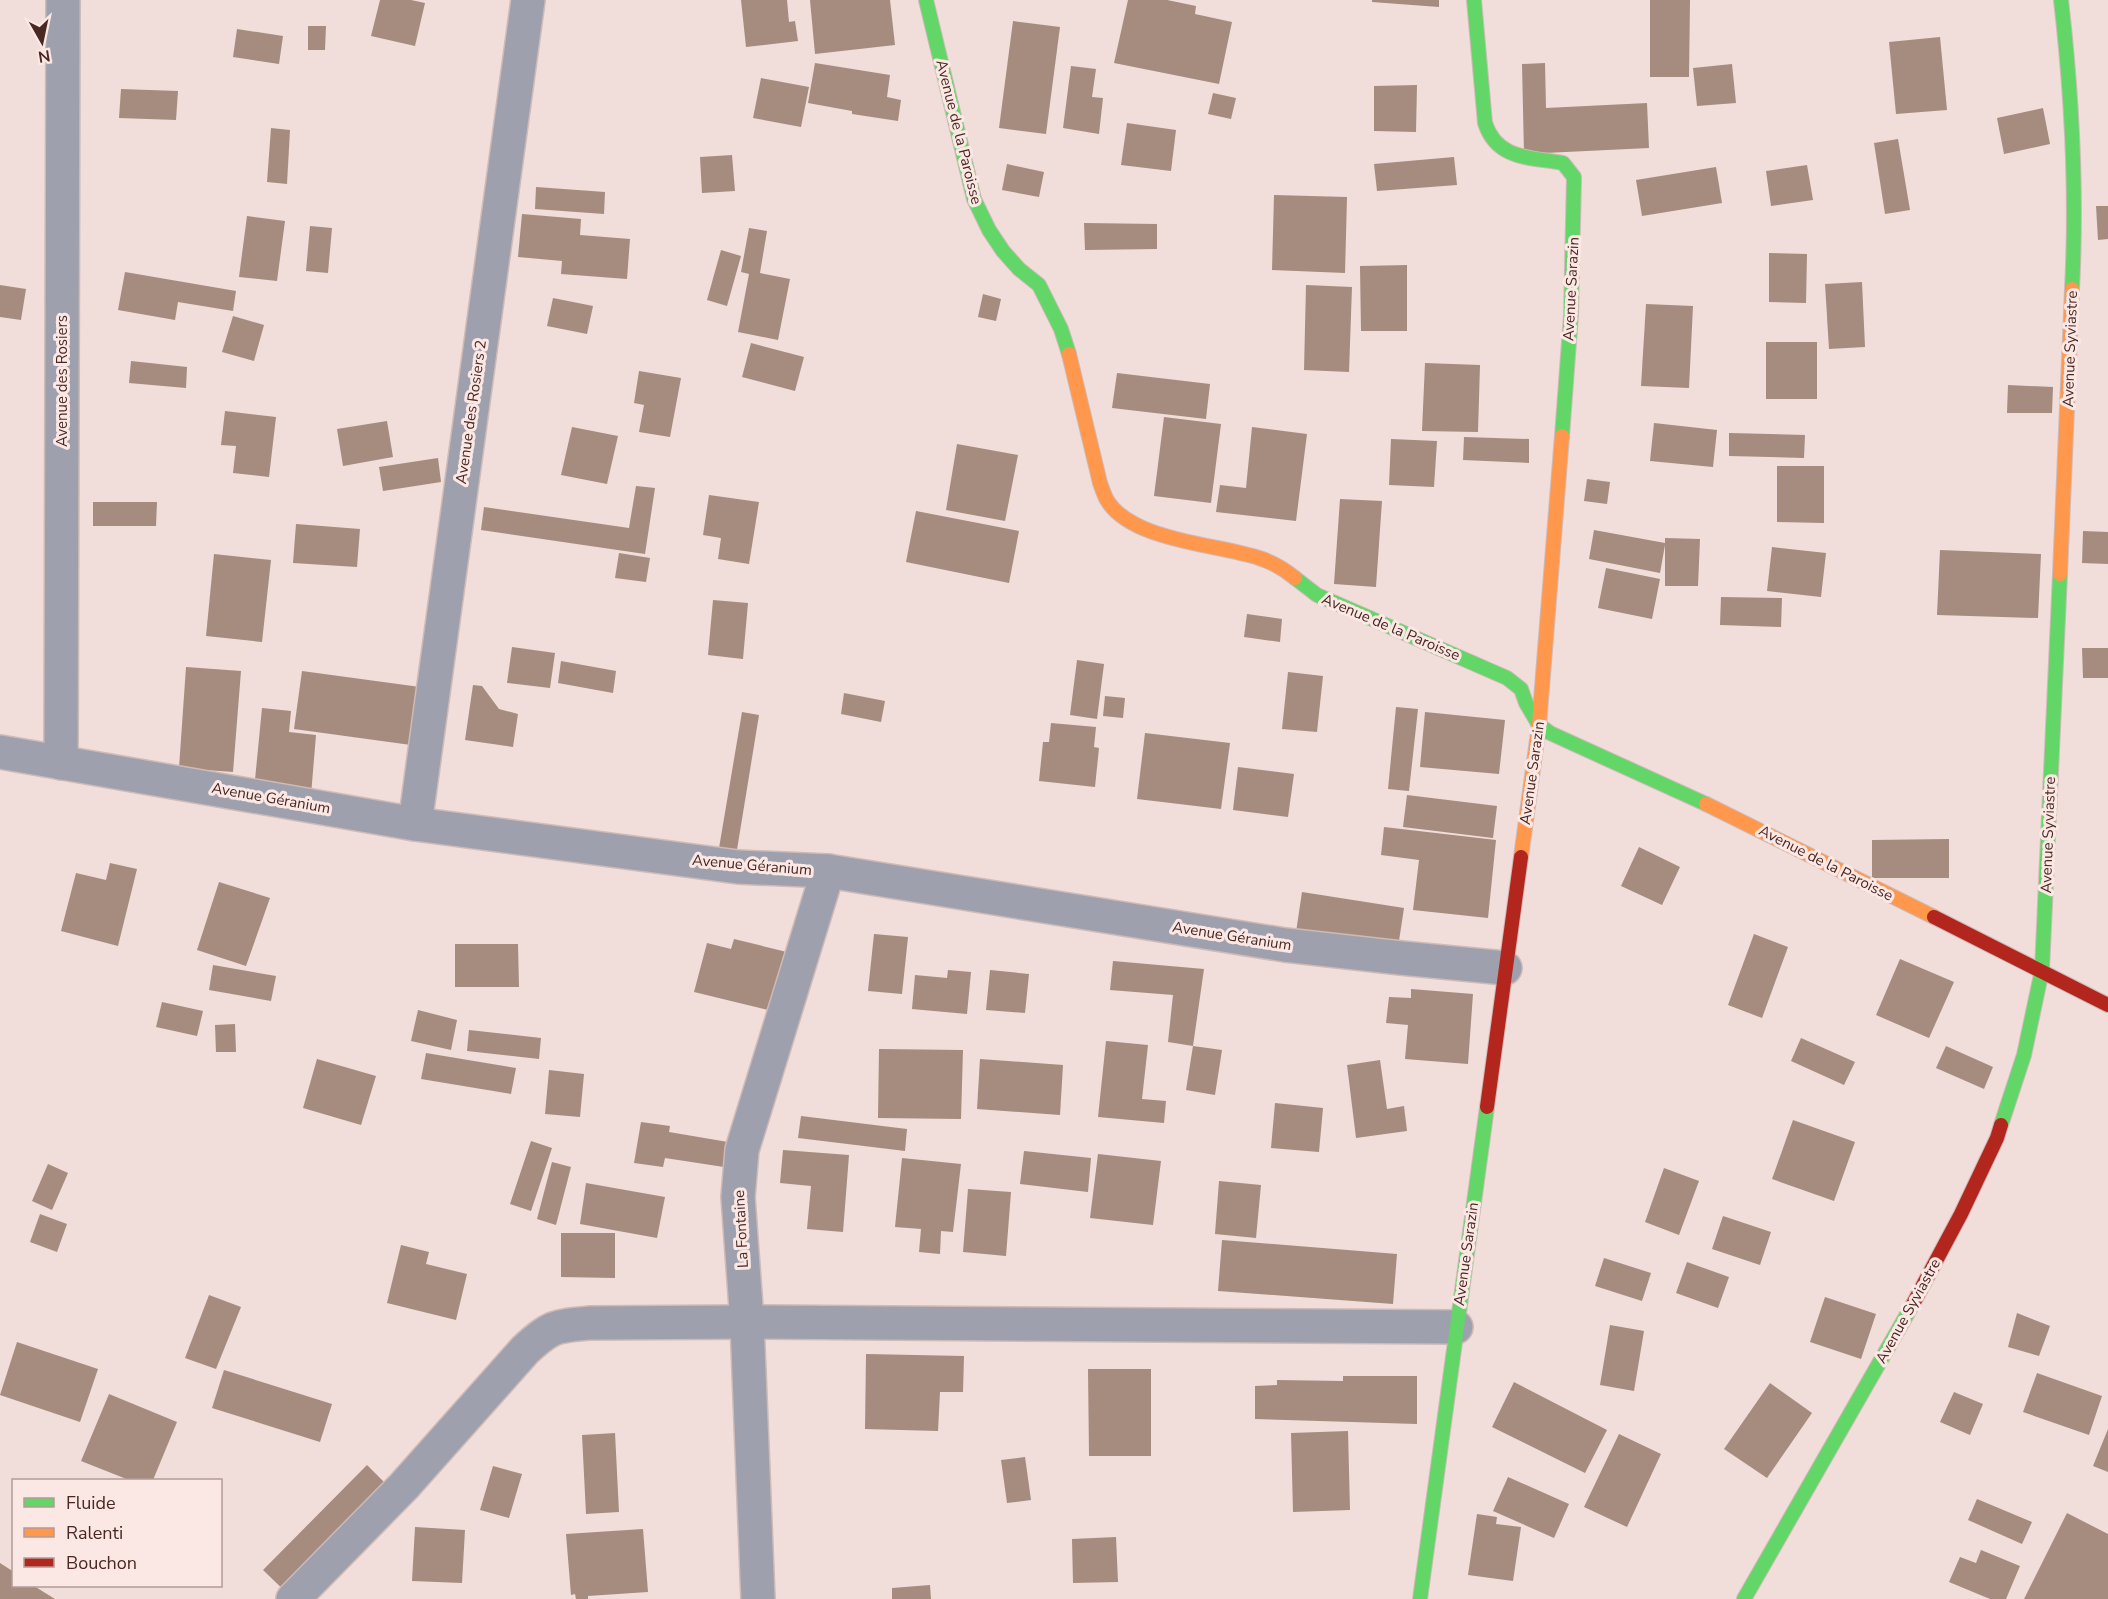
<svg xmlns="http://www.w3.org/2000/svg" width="2108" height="1599" viewBox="0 0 2108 1599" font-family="'Nunito Sans',sans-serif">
<rect width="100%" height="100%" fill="#f1ddda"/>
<g fill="#a58c7e">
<polygon points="380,0 411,0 425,3 415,46 371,36"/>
<polygon points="741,0 787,0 789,22 795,21 798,41 746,47"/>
<polygon points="810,0 890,0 895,45 815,54"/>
<polygon points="1128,0 1167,0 1196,6 1195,14 1232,22 1219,84 1114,63"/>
<polygon points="1372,0 1439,0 1439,7 1372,2"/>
<polygon points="1650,0 1690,0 1689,77 1650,77"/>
<polygon points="1013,21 1060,27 1046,134 999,128"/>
<polygon points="308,26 326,26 325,50 308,50"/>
<polygon points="237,29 283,36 279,64 233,57"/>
<polygon points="1940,37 1947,110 1896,114 1889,42"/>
<polygon points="815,63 890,75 887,97 901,100 898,121 852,114 852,111 808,103"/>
<polygon points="1545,63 1546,108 1647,103 1649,148 1524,154 1522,64"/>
<polygon points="1732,64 1736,103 1697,106 1693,68"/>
<polygon points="1071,66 1096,69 1092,97 1103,98 1099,134 1063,128"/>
<polygon points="761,78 809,87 801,127 753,118"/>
<polygon points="1417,85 1416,132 1374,131 1374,86"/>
<polygon points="121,89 178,91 176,120 119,118"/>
<polygon points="1213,93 1236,98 1231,119 1208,114"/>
<polygon points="2043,108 2050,144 2004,154 1997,118"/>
<polygon points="1127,123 1176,130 1171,171 1121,165"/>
<polygon points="271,128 290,130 287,184 267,182"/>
<polygon points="1898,139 1910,210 1885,214 1874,143"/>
<polygon points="732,155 735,191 702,193 700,157"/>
<polygon points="1454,157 1457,185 1377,191 1374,164"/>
<polygon points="1007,164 1044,172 1039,197 1002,190"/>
<polygon points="1807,165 1813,200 1771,206 1766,171"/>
<polygon points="1716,167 1722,203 1642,216 1636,180"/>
<polygon points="536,187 605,192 604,214 535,209"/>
<polygon points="1274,195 1347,197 1345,273 1272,270"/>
<polygon points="2096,206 2108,206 2108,239 2098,240"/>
<polygon points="522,214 581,219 580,235 630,239 627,279 561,274 562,261 518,257"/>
<polygon points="247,216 285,221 277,281 239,277"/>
<polygon points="1084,223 1157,224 1157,249 1085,250"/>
<polygon points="310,226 332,228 328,273 306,271"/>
<polygon points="749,228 767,231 760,273 790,279 778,340 738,332 749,274 741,272"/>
<polygon points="721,250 741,256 727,306 707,300"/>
<polygon points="1769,253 1807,254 1806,303 1769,302"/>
<polygon points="1407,265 1407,331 1361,331 1360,266"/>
<polygon points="125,272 236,291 233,311 178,302 175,320 118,310"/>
<polygon points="1862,282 1865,347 1829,349 1825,284"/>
<polygon points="0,285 26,289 21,320 0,317"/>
<polygon points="1306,285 1352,287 1349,372 1304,370"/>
<polygon points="983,294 1001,299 996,321 978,317"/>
<polygon points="553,298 593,306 587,334 547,326"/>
<polygon points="1646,304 1693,306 1689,388 1641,386"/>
<polygon points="233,316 264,325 254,361 222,352"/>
<rect x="1766" y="342" width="51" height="57"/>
<polygon points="751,343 804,357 795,391 742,377"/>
<polygon points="131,361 187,367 186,388 129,383"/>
<polygon points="1425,363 1480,365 1478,432 1422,431"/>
<polygon points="639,371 681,378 670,437 639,432 644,405 634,403"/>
<polygon points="1117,373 1210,384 1206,419 1112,408"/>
<polygon points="2008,385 2053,387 2052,413 2007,413"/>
<polygon points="225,411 276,417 269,477 233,473 236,446 221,445"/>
<polygon points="1164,417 1221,424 1211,503 1154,496"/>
<polygon points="387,421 393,457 343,466 337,429"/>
<polygon points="1654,423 1717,430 1713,467 1650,461"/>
<polygon points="572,427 618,436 607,484 561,475"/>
<polygon points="1252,427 1307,434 1296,521 1216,512 1220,485 1246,488"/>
<polygon points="1729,433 1805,435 1804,458 1729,456"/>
<polygon points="1464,437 1529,439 1529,463 1463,460"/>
<polygon points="1391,439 1437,441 1434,487 1389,485"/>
<polygon points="957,444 1018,455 1005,521 946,510"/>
<polygon points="438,458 441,482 383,491 379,467"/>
<polygon points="1777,466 1824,466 1824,523 1777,522"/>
<polygon points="1587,479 1610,482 1607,504 1584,501"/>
<polygon points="636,486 655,488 645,554 481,530 484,507 629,528"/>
<polygon points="709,495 759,502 749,564 718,559 721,538 703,535"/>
<polygon points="1340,499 1382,501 1376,587 1334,584"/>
<polygon points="93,502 157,502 156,526 93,526"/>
<polygon points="916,511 1019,531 1009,583 906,562"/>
<polygon points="296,524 360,529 357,567 293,563"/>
<polygon points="1594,530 1665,543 1665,538 1700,539 1698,586 1665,586 1665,545 1660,573 1589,559"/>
<polygon points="2083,531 2108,532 2108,564 2082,563"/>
<polygon points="1772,547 1826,553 1821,597 1767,591"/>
<polygon points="1940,550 2041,554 2038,618 1937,615"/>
<polygon points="619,553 650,558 646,582 615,578"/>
<polygon points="214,554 271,560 262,642 206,636"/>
<polygon points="1606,568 1660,579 1652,619 1598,608"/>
<polygon points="1721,597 1782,598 1781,627 1720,625"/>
<polygon points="713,600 748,603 743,659 708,655"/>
<polygon points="1247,614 1282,619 1280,642 1244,637"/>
<polygon points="512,647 555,653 550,688 507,683"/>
<polygon points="2082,648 2108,648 2108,678 2083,678"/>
<polygon points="1077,660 1104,664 1097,719 1070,715"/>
<polygon points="561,661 616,671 613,693 558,683"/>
<polygon points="186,667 241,671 233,772 179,768"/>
<polygon points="302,671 420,687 411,745 294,729"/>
<polygon points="1288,672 1323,676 1317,732 1282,729"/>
<polygon points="473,685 482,686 499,709 518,714 513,747 465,740"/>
<polygon points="844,693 885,701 881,722 841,714"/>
<polygon points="1105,696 1125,698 1123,718 1103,716"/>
<polygon points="1396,707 1418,709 1409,791 1388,789"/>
<polygon points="262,708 291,711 289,732 316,735 311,795 254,790"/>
<polygon points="742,712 759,715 735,862 717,860"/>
<polygon points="1425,712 1505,720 1499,774 1420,767"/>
<polygon points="1051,723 1096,727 1094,747 1099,748 1095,787 1039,781 1043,742 1049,742"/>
<polygon points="1145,733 1230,743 1221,809 1137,799"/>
<polygon points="1238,767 1294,774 1288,817 1233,810"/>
<polygon points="1407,795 1497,806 1493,838 1403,827"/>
<polygon points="1384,827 1496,840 1488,918 1413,910 1419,860 1381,855"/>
<polygon points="1949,839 1949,878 1872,878 1872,840"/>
<polygon points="1639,847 1680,867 1662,905 1621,886"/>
<polygon points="110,863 137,869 118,946 61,931 76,873 106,880"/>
<polygon points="219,882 270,898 246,966 197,950"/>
<polygon points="1302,892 1404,908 1397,954 1295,939"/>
<polygon points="874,934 908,937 902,994 868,991"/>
<polygon points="1754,934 1788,947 1762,1018 1728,1005"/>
<polygon points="734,939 791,953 776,1012 694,992 707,943 731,949"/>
<polygon points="455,944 518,944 519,987 455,987"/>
<polygon points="1900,959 1954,982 1929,1038 1876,1015"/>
<polygon points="1113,961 1204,969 1193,1046 1168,1042 1173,995 1110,990"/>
<polygon points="213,965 276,976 271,1001 209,990"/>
<polygon points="948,970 971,972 967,1014 912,1009 915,975 947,978"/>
<polygon points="990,970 1029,974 1025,1013 986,1010"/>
<polygon points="1411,989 1473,994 1468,1064 1405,1059 1408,1025 1386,1023 1389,997 1411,998"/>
<polygon points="162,1002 203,1011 197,1036 156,1027"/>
<polygon points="418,1010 457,1020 451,1050 411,1041"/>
<polygon points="235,1024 236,1052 216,1052 215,1025"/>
<polygon points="469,1030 541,1038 539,1059 467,1051"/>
<polygon points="1801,1038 1855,1062 1844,1085 1791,1061"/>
<polygon points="1106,1041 1148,1045 1142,1099 1166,1101 1164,1123 1098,1117"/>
<polygon points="1193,1046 1222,1050 1215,1095 1186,1090"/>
<polygon points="1946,1046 1993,1067 1984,1089 1936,1068"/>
<polygon points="879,1049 963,1050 961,1119 878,1118"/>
<polygon points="426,1053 516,1068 511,1094 421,1079"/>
<polygon points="317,1059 376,1076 361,1125 303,1108"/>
<polygon points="980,1059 1063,1065 1060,1115 977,1109"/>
<polygon points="1380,1060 1387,1109 1404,1106 1407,1131 1356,1138 1347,1065"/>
<polygon points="549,1070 584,1074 580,1117 545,1114"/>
<polygon points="1275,1103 1323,1108 1319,1152 1271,1148"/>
<polygon points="801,1116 907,1129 905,1151 798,1138"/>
<polygon points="1793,1120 1855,1142 1834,1201 1772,1179"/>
<polygon points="641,1122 670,1126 669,1132 728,1142 724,1167 665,1158 663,1167 634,1163"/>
<polygon points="531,1141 552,1148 531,1211 510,1204"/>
<polygon points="783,1150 849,1155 843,1232 807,1229 811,1186 780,1183"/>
<polygon points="1024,1151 1091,1158 1088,1192 1020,1184"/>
<polygon points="1098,1154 1161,1161 1153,1225 1090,1218"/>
<polygon points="902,1158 961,1164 953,1232 941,1231 940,1254 919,1252 921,1229 895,1227"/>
<polygon points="552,1162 571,1167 556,1225 537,1219"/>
<polygon points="48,1164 68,1173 52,1210 32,1201"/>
<polygon points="1664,1168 1699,1181 1679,1235 1645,1222"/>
<polygon points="1219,1181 1261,1185 1256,1238 1215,1234"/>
<polygon points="586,1183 665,1197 657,1238 580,1224"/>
<polygon points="968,1189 1011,1192 1006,1256 963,1252"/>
<polygon points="40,1214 67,1224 57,1252 30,1242"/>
<polygon points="1723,1216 1771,1232 1760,1265 1712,1249"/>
<polygon points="561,1233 615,1233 615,1278 561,1277"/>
<polygon points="1222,1240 1397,1254 1393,1304 1218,1291"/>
<polygon points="401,1245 429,1252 426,1264 467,1274 456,1320 387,1303"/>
<polygon points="1604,1258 1651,1273 1642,1301 1595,1286"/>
<polygon points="1687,1262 1729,1277 1718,1308 1676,1293"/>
<polygon points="209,1295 241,1307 216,1369 185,1358"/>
<polygon points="1825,1297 1876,1314 1861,1359 1810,1342"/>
<polygon points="2017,1313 2050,1326 2039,1356 2008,1347"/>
<polygon points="1610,1325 1644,1331 1634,1391 1600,1385"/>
<polygon points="17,1342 98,1369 80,1422 0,1395"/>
<polygon points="866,1354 964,1356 963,1392 940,1392 938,1431 865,1429"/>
<polygon points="1088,1369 1151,1369 1151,1456 1089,1456"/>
<polygon points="224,1370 332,1404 320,1442 212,1408"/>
<polygon points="2037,1373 2102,1396 2089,1435 2023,1412"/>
<polygon points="1343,1376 1417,1376 1417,1424 1255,1419 1255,1386 1277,1385 1277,1380 1343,1381"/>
<polygon points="1514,1382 1607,1430 1585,1473 1492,1427"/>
<polygon points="1770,1383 1812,1413 1767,1478 1724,1449"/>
<polygon points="1954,1392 1983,1404 1970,1435 1940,1422"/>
<polygon points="109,1394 177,1422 153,1480 129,1480 81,1461"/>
<polygon points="2108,1429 2108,1472 2093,1466"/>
<polygon points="1348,1431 1350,1510 1293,1512 1291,1433"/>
<polygon points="615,1433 619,1512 586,1514 582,1435"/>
<polygon points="1619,1434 1661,1454 1627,1527 1584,1507"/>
<polygon points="1025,1457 1031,1500 1007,1503 1001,1460"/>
<polygon points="367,1465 395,1493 292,1598 263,1570"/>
<polygon points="493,1466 522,1474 509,1518 480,1510"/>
<polygon points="1508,1477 1569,1504 1554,1538 1493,1511"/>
<polygon points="1977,1499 2032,1522 2022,1544 1968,1520"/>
<polygon points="2067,1513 2108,1534 2108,1599 2024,1599"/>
<polygon points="1477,1514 1497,1517 1496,1524 1521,1527 1513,1581 1468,1575"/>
<polygon points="415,1527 465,1530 462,1583 412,1581"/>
<polygon points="643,1529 648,1592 588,1596 588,1599 576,1599 575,1594 571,1595 566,1534"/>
<polygon points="1116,1537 1118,1582 1073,1583 1072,1539"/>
<polygon points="1981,1550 2020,1566 2006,1599 1990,1599 1949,1582 1960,1557 1976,1563"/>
<polygon points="0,1563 14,1572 14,1586 34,1586 55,1599 0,1599"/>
<polygon points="930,1585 931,1599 892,1599 892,1588"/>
</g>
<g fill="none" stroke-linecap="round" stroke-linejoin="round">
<defs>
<g id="street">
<polyline points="0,752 415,824 738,867 828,871 1285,945 1401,958 1505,968"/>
<polyline points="61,763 63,0"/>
<polyline points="415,824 528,0"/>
<path d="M 293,1599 L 404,1486 L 525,1350 C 551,1326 555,1326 590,1323 L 747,1322 L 1456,1327"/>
<polyline points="758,1599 747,1322 738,1197 742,1150 828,871"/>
</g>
<g id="fast">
<polyline points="926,0 974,199 989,230 1003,251 1019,269 1039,285 1061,329 1069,354"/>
<path d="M 1474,0 L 1485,123 C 1497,160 1530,157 1563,163 L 1574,177 L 1571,315 L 1562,436"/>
<path d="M 2061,0 C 2072,96 2077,193 2072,289"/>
<polyline points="1295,578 1317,595 1507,678 1521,689 1526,703 1539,725 1550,733 1706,804"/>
<polyline points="2001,1125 2024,1055 2042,970 2060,574"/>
<polyline points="1420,1599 1487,1107"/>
<polyline points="1744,1599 1913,1304"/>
</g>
<g id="slow">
<path d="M 1069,354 L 1100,483 C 1102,488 1104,495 1107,500 C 1131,541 1217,544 1259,558 C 1272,562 1284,569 1295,578"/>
<polyline points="2060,574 2072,289"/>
<polyline points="1706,804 1934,917"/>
<polyline points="1521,857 1539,725 1562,436"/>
</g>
<g id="jam">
<polyline points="1934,917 2108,1005"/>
<polyline points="1487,1107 1521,857"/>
<polyline points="1913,1304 1961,1214 1997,1138 2001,1125"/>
</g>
</defs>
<use href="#street" stroke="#cebab7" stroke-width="36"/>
<use href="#fast" stroke="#cebab7" stroke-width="16"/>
<use href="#slow" stroke="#cebab7" stroke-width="16"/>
<use href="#jam" stroke="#cebab7" stroke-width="16"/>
<use href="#street" stroke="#9ea0ad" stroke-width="33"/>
<use href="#fast" stroke="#63d668" stroke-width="14"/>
<use href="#slow" stroke="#ff974d" stroke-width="14"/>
<use href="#jam" stroke="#b3261e" stroke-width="14"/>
</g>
<g text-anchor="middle" stroke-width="6" stroke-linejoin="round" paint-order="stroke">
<g font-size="15" fill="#492722" stroke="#fbe8e5">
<text transform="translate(959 132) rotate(76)" y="5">Avenue de la Paroisse</text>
<text transform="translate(1571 289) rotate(-87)" y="5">Avenue Sarazin</text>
<text transform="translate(2070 349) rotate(-88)" y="5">Avenue Syviastre</text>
<text transform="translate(62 381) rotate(-90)" y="5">Avenue des Rosiers</text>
<text transform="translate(471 412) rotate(-82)" y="5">Avenue des Rosiers 2</text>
<text transform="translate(1391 627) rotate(23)" y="5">Avenue de la Paroisse</text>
<text transform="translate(1532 773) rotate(-82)" y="5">Avenue Sarazin</text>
<text transform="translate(271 798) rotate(10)" y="5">Avenue Géranium</text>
<text transform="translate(2048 835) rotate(-88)" y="5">Avenue Syviastre</text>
<text transform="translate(1826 863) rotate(27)" y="5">Avenue de la Paroisse</text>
<text transform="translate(752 865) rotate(5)" y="5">Avenue Géranium</text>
<text transform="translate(1232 936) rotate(9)" y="5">Avenue Géranium</text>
<text transform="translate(741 1229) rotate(-93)" y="5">La Fontaine</text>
<text transform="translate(1466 1254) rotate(-82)" y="5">Avenue Sarazin</text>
<text transform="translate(1908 1311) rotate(-61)" y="5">Avenue Syviastre</text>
</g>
</g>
<rect x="12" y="1479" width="210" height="108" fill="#fbe8e5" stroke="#b49b97" stroke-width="1.5"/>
<rect x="24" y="1498" width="30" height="9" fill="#63d668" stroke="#b49b97" stroke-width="1.5"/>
<text x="66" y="1509" font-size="18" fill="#492722">Fluide</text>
<rect x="24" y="1528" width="30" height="9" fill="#ff974d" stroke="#b49b97" stroke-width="1.5"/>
<text x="66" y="1539" font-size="18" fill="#492722">Ralenti</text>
<rect x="24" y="1558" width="30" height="9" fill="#b3261e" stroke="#b49b97" stroke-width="1.5"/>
<text x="66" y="1569" font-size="18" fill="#492722">Bouchon</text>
<g transform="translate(42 42) rotate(171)" stroke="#fbe8e5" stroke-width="4.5" paint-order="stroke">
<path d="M0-4.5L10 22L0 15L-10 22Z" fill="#492722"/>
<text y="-9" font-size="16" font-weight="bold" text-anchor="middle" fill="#492722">N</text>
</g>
</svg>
